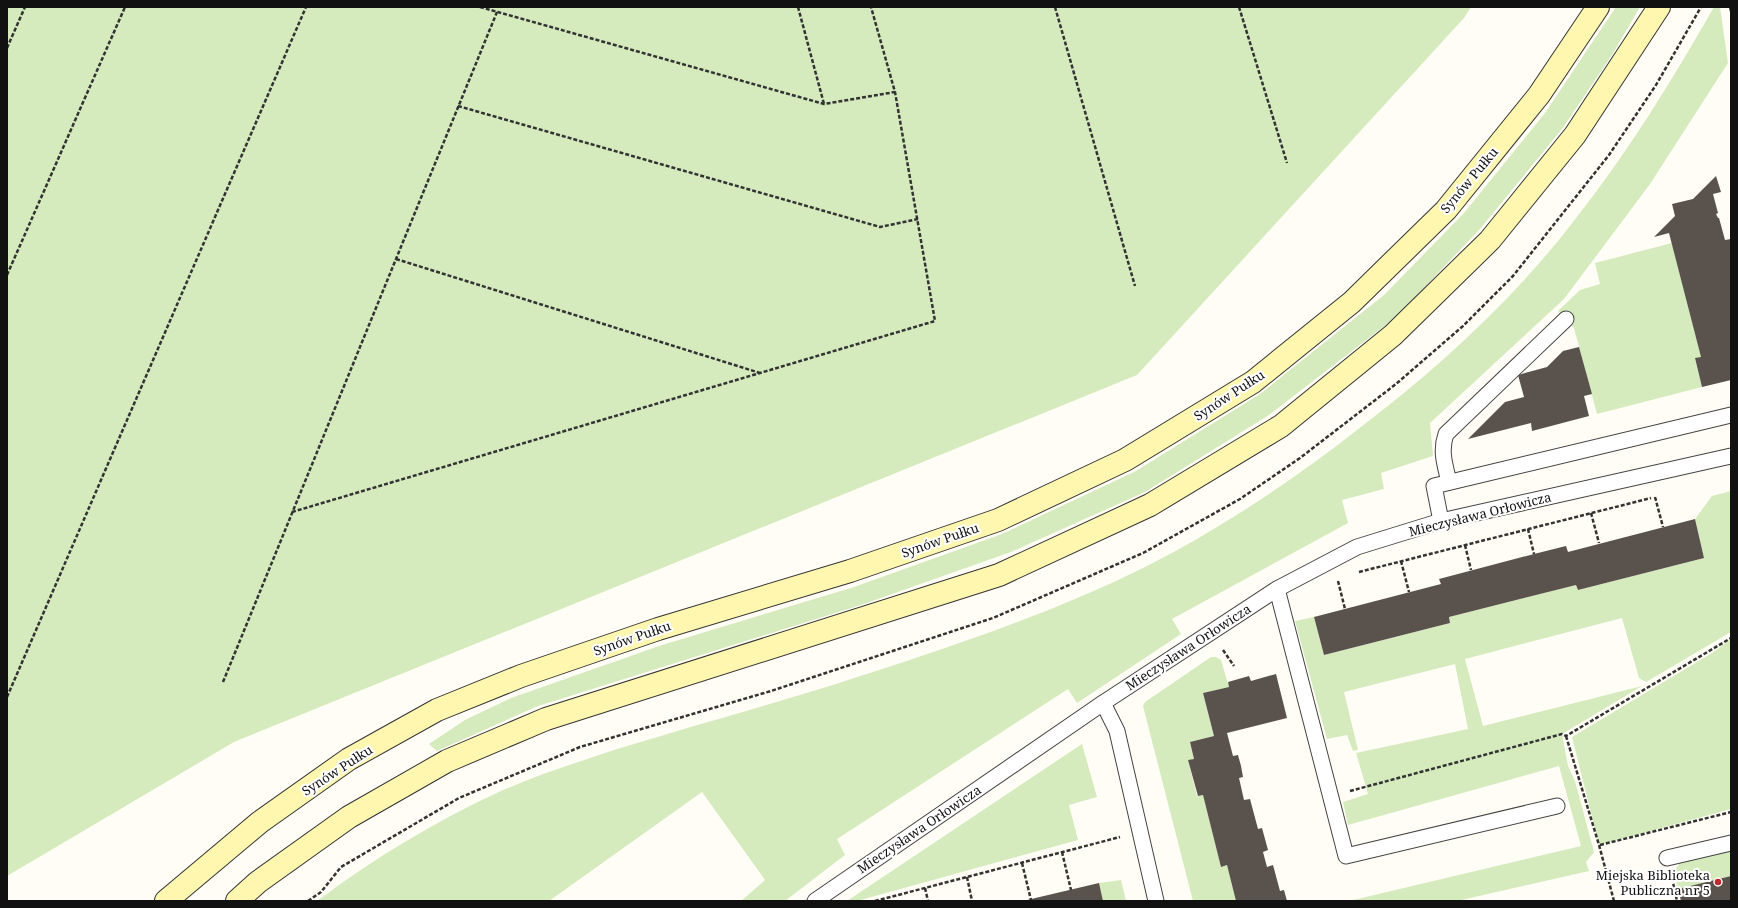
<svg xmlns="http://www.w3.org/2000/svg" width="1738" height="908" viewBox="0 0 1738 908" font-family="'Noto Serif',serif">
<rect width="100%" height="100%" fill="#fffdf5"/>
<g fill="#d5ebbd">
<polygon points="7,7 1471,7 1464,18 1137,375 234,742 7,876"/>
<polygon points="1616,7 1640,7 1612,55 1562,129 1480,229 1396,317 1269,415 1145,492 1011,552 861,605 538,706 437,751 429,744 465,720 511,698 662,645 854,587 1002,534 1136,471 1260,394 1384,295 1464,213 1545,113"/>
<path d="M 1714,7 L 1720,7 L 1728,63 L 1650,184 L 1564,299 L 1430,423 L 1433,456 L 1381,473 L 1384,489 L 1342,500 L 1348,523 L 1172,619 L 1181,634 L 1077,703 L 1068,689 L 837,839 L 845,855 L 785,901 L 741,901 L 765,880 L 702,792 L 549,901 L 317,901 C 374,858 436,821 501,791 C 537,775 576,763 614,750 C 688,727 762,707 836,684 C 942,650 1049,615 1149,565 C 1223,527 1292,481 1357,430 C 1437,369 1512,301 1573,222 C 1627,154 1671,82 1714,7 Z"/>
<polygon points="1672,243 1701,357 1695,359 1702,387 1597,414 1574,328 1558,311 1580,290 1600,284 1595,263"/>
<polygon points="1731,491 1731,632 1646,682 1639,678 1622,618 1465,659 1483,726 1642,686 1562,734 1568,766 1575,781 1594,852 1586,862 1589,871 1457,901 1349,901 1581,846 1559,766 1348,825 1343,802 1368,794 1356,753 1468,729 1455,664 1344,692 1358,750 1353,751 1347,735 1327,739 1295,621 1314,617 1324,655 1450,623 1449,617 1576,585 1578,590 1704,558 1695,519 1712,496"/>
<polygon points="1731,639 1731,809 1599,845 1572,737 1712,653"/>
<polygon points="1211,657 1216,657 1221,660 1229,687 1203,693 1214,736 1190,742 1194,759 1188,760 1197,796 1203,795 1221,866 1227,865 1236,901 1193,901 1143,706 1145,702"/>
<polygon points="1082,744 1097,797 1069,805 1078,840 857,901 847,901"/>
<polygon points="1729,848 1731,856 1731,876 1678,889 1674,872 1681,860"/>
<polygon points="1121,880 1126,901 1103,901 1099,883"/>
</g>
<g fill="#5a524d">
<polygon points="1716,176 1721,192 1713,194 1718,213 1716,214 1718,218 1719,218 1725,240 1731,239 1731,380 1702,387 1695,358 1701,357 1669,233 1654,237 1675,216 1672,204 1693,199"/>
<polygon points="1579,347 1592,394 1584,396 1589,416 1532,431 1531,423 1468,439 1505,402 1524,397 1518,375 1547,367 1563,351"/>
<polygon points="1695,519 1704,558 1578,590 1576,585 1449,617 1450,623 1324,655 1314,617 1441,584 1439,579 1534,554 1566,546 1568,552"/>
<polygon points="1276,674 1287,718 1227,733 1233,756 1238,755 1241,766 1243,777 1239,778 1244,800 1250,799 1258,829 1262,828 1268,850 1263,852 1267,867 1273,865 1280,891 1284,890 1287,901 1236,901 1227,865 1221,867 1203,795 1198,796 1188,760 1194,759 1190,742 1214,736 1203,693 1229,687 1228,682 1249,676 1251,681"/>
<polygon points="1731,876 1731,901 1681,901 1678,889"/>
<polygon points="1099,883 1103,901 1027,901 1027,900"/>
</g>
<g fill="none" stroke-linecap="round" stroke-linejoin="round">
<defs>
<g id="lane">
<path d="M 1449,482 C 1445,465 1440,451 1446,434 L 1566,319"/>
<polyline points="1441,521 1434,486 1731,415"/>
<polyline points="1277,589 1346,856 1557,806"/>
<polyline points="1103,703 1117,731 1156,901"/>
<polyline points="1667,858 1731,843"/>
<polyline points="815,901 1103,703 1277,589 1357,547 1441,521 1731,456"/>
</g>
<g id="secondary">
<polyline points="166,901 260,822 349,759 437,710 521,676 658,629 850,571 998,520 1125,460 1253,382 1352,302 1446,210 1539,95 1598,7"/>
<polyline points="237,901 258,882 349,817 447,761 546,719 999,575 1150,505 1281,426 1393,335 1490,240 1575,135 1659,7"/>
</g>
</defs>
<use href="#lane" stroke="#444" stroke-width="17"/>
<use href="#secondary" stroke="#333" stroke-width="24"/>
<g stroke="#333" stroke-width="2.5" stroke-dasharray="4 2" stroke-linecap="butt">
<polyline points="480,7 824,104 895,92"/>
<polyline points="798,7 824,104"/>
<polyline points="1055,7 1135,286"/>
<polyline points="1239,7 1287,163"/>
<polyline points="1730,7 1731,11"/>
<polyline points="7,48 25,7"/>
<polyline points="458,106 880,227 918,219"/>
<polyline points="396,259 760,373"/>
<polyline points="7,275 125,7"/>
<polyline points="1655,497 1663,527"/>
<polyline points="292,512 935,321 895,92 871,7"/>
<polyline points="1591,513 1599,543"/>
<polyline points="1528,529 1534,554"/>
<polyline points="1465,545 1471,570"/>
<polyline points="1401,561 1409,592"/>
<polyline points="1359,572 1651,498"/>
<polyline points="1338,581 1345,609"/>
<polyline points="1223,650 1234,666"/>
<polyline points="223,682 497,12"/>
<polyline points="7,697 306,7"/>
<polyline points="1566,736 1599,845 1614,901"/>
<polyline points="1350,791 1562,734 1566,736 1731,638"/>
<polyline points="1600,845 1731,812"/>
<polyline points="1062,852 1071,890"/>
<polyline points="1022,863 1031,900"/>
<polyline points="967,877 972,901"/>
<polyline points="1672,878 1677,901"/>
<polyline points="925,888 928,901"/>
<polyline points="308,901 321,892 341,867 459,798 580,747 771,691 993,618 1143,553 1240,499 1300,458 1396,384 1463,326 1513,276 1609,155 1656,85 1701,7"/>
<polyline points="875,901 1120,837"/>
</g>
<use href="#lane" stroke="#fff" stroke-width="15"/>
<use href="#secondary" stroke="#fff6b0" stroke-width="22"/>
</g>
<circle fill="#c4262e" stroke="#fff" stroke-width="1.5" cx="1718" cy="882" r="4"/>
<g text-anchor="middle" stroke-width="4" stroke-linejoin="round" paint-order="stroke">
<g font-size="13" fill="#111" stroke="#fff">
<text transform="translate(1469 180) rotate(-50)" y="5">Synów Pułku</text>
<text transform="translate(1229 395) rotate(-33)" y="5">Synów Pułku</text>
<text transform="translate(1480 514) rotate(-14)" y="5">Mieczysława Orłowicza</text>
<text transform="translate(940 540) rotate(-19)" y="5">Synów Pułku</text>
<text transform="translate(632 638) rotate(-19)" y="5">Synów Pułku</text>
<text transform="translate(1188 647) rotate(-33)" y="5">Mieczysława Orłowicza</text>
<text transform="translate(337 770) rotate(-33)" y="5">Synów Pułku</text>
<text transform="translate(919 829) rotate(-34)" y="5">Mieczysława Orłowicza</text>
</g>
<g font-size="13" fill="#111" stroke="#fff" text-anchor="end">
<text x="1710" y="880">Miejska Biblioteka<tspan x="1710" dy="15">Publiczna nr 5</tspan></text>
</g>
</g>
<rect width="1738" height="908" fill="none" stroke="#111111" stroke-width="16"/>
</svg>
